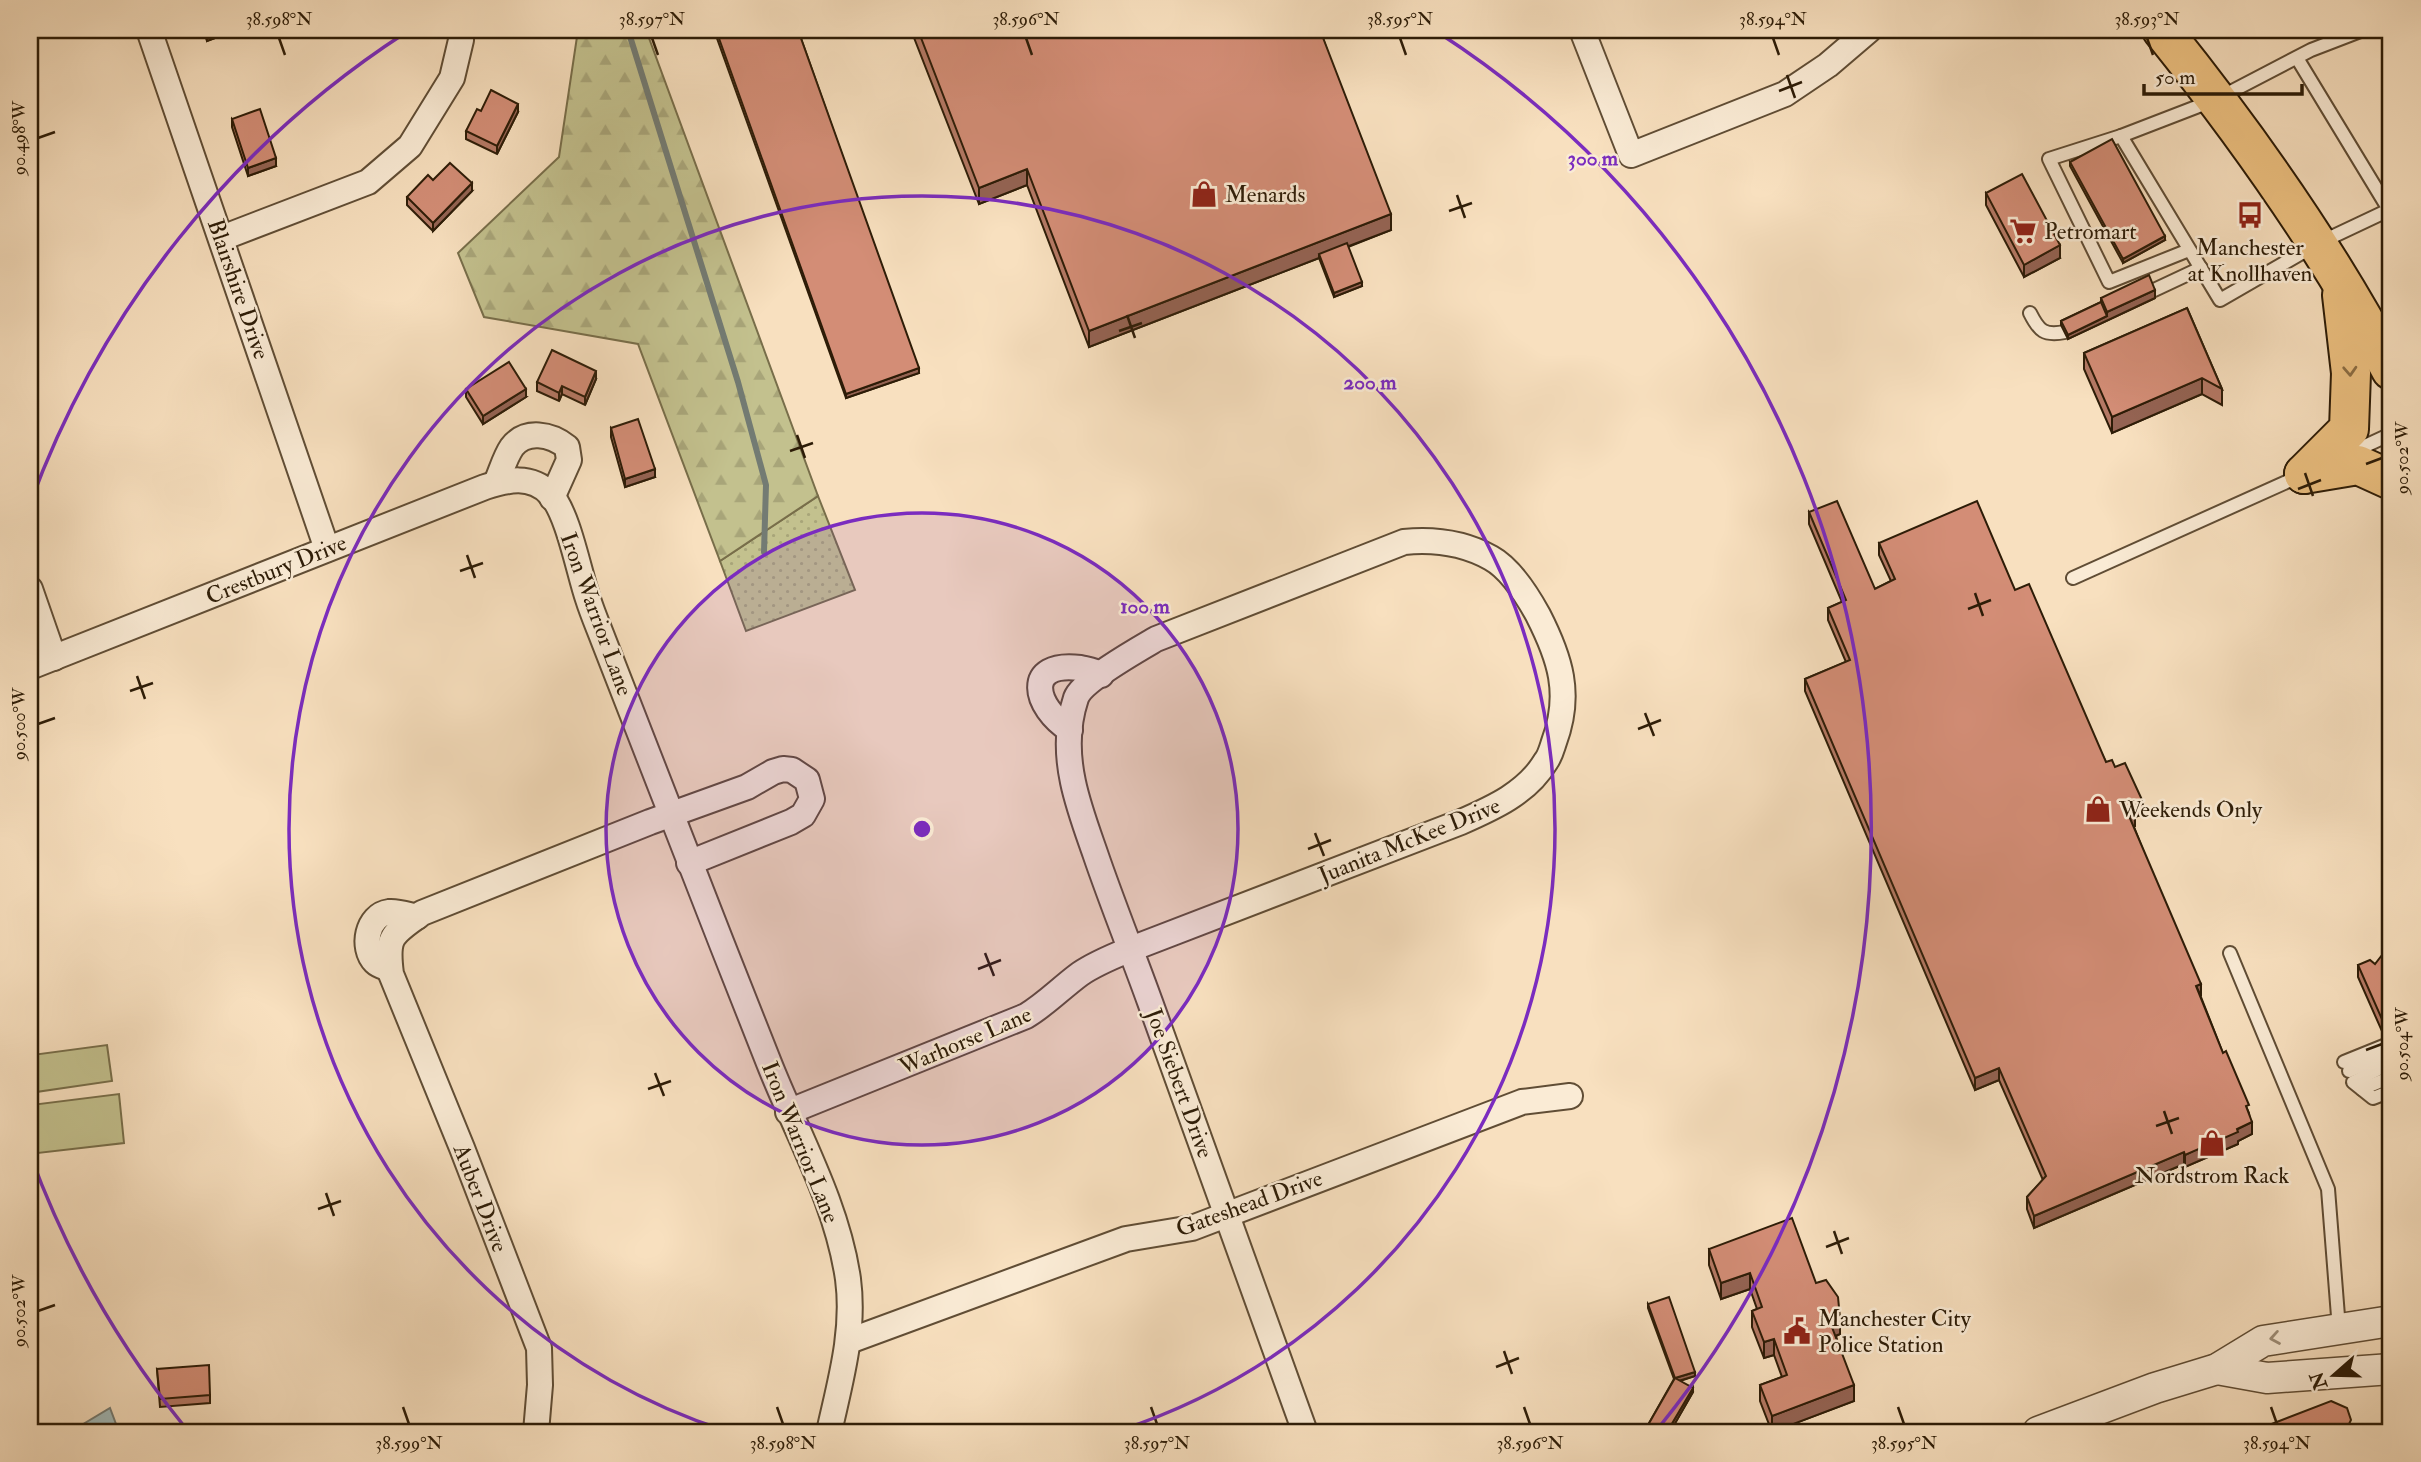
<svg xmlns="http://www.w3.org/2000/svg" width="2421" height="1462" viewBox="0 0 2421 1462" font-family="'IM FELL Double Pica',serif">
<defs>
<pattern id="grass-dots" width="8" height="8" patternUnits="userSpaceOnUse" patternTransform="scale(1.75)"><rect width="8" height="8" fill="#c3c18e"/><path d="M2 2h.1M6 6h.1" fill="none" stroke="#a8a579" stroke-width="1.8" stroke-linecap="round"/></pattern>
<pattern id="forest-firs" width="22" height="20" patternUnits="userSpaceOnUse" patternTransform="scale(1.75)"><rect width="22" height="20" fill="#c3c18e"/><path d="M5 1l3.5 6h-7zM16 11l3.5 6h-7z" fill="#a8a579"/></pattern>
</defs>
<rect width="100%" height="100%" fill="#f8e0bf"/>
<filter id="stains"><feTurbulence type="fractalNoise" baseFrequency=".00286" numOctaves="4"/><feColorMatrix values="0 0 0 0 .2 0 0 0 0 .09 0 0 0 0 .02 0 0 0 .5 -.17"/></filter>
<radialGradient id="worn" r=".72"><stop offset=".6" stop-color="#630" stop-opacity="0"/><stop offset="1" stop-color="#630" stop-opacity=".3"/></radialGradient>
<polygon fill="url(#grass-dots)" stroke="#786e4a" stroke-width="2" points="818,496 855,590 746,631 720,561"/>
<polygon fill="url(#forest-firs)" stroke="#786e4a" stroke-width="2" points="578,30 646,30 818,496 720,561 638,344 484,317 458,253 559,157"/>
<g fill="#c3c18e" stroke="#786e4a" stroke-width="2">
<polygon points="107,1045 112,1081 36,1092 32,1055"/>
<polygon points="119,1094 124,1143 38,1153 31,1105"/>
</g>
<polygon fill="#a1bbbb" stroke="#737b73" stroke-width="2" points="110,1408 119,1432 70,1432"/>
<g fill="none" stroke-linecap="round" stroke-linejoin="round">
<polyline stroke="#737b73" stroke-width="6" points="628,30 738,382 766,485 764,552"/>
<defs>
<g id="service">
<polyline points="2297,58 2391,213"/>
<polyline points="2121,136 2217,99 2311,50 2363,30"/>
<polyline points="2189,250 2109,282 2049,159 2121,136 2220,300 2319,243 2391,209"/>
<polyline points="2152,291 2201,268"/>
<path d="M 2030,313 C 2039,331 2044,336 2065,332"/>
<polyline points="2350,453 2391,434"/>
<polyline points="2073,578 2302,475"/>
<polyline points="2230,953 2328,1189 2339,1329"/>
<polyline points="2344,1062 2391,1043"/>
<polyline points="2391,1063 2353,1082 2373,1098 2391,1091"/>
<polyline points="2349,1071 2391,1053"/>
<polyline points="2362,1089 2391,1077"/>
</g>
<g id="minor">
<polyline points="149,30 327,549"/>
<polyline points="1582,30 1631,155 1785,94 1828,65 1869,30"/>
<polyline points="222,238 368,182 410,146 452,78 461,40 460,30"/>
<path d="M 496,483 C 501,472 505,457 512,447 C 526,429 551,434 567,447 L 569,460 L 552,498"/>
<polyline points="30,589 54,658"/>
<path d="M 30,667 L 485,487 C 507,480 531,474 550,494 C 568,512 579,573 588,599 C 592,612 598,626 603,639 C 658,781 713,922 769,1063 C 797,1134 837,1203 848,1279 C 855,1332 840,1382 829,1432"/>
<path d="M 1070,730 C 1034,707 1023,661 1080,668 C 1089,670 1094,670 1101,675"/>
<path d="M 390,969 C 385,967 379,966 375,962 C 361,948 367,915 389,912 C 398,911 408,915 417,917"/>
<path d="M 788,1112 L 1026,1016 C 1046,1004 1061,988 1080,974 C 1096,963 1114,956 1131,949 L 1461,822 C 1493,808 1527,793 1546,761 C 1550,756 1552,748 1554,742 C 1572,694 1560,658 1538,615 C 1527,595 1511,569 1491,558 C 1464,543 1434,539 1404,542 L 1156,639 C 1139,649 1082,681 1076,698 C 1067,725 1067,754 1073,782 C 1078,806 1087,830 1095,853 C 1112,903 1132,952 1150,1002 C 1203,1146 1254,1289 1305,1432"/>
<polyline points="849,1341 1126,1239 1192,1228 1522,1102 1570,1096"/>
<path d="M 536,1432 L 540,1385 L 539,1348 L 462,1148 L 391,974 C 386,935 392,935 422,913 L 650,822 L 747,787 L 773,772 L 783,769 L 792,770 L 807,780 L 812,799 L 803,815 L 791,822 L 689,863"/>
</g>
<g id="tertiary">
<polyline points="2217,1369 2267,1378 2391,1369"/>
<polyline points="2038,1432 2155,1388 2217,1369 2263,1341 2391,1321"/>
</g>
<g id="primary">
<path d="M 2162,30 C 2248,137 2327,248 2391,370"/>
<polyline points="2304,474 2349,429 2351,373 2342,295"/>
<polyline points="2304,474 2358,465 2391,480"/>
</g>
</defs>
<use href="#service" stroke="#604d35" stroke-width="16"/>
<use href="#minor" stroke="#604d35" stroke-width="28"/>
<use href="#tertiary" stroke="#604d35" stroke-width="33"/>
<use href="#primary" stroke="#2d1c07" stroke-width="42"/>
<use href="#service" stroke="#faebd5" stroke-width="12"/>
<use href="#minor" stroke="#faebd5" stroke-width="24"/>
<use href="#tertiary" stroke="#faebd5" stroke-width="30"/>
<use href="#primary" stroke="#ecc080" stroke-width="38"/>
</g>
<g fill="#b57965" stroke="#2d1c07" stroke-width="2">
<polygon points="203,30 231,30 231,32 207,41"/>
<polygon points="714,30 798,30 919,373 846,398"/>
<polygon points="911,30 1320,30 1391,230 1348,247 1362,286 1334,297 1319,258 1089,347 1027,185 979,204"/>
<polygon points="481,111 518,112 497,154 466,139 466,131"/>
<polygon points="232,119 276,166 248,176 232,127"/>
<polygon points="2070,162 2165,240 2123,263 2070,166"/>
<polygon points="472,191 433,231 407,205 407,197"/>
<polygon points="1986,193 2060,258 2024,277 1986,205"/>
<polygon points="2101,298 2155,298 2068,339 2061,325 2061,321 2101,302"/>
<polygon points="2187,308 2222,389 2222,405 2202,394 2112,433 2084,369 2084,353"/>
<polygon points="596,379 585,405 562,394 559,401 537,391 537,382"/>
<polygon points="466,389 526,397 483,424 466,397"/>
<polygon points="611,428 655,477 625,487 611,437"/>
<polygon points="1809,512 1875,589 1891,581 1879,555 1879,543 2015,590 2106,762 2115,767 2143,814 2135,817 2135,826 2134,827 2223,1053 2249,1113 2252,1134 2238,1141 2238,1144 2185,1167 2184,1164 2034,1228 2027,1209 2027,1197 2043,1180 1999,1080 1975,1090 1805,691 1805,679 1846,662 1828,620 1828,608 1842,602 1809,524"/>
<polygon points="2391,952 2391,1035 2385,1038 2358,977 2358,965 2375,964 2387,958"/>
<polygon points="1709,1249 1816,1283 1840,1334 1836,1336 1854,1401 1772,1432 1760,1401 1760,1385 1782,1377 1774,1355 1764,1358 1752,1327 1752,1311 1757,1309 1750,1289 1721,1299 1709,1265"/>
<polygon points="1648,1304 1695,1376 1680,1381 1693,1392 1670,1432 1644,1432 1674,1379 1648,1308"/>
<polygon points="157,1369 210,1395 210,1403 160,1407"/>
</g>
<g fill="#946353" stroke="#2d1c07" stroke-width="2">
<polygon points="215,30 231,30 231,32 207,41 207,33"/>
<polygon points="518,104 518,112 497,154 497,146"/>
<polygon points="276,158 276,166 248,176 248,168"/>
<polygon points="1027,169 1027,185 979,204 979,188"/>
<polygon points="472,183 472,191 433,231 433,223"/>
<polygon points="1391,214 1391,230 1320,257 1319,254 1319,258 1089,347 1089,331"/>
<polygon points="2165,236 2165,240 2123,263 2123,259"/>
<polygon points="2060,245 2060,258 2024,277 2024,265"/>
<polygon points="1362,282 1362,286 1334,297 1334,293"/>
<polygon points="2155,290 2155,298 2068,339 2068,335 2107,316 2107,312"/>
<polygon points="919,368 919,373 846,398 846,394"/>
<polygon points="596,371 596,379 585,405 585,397"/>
<polygon points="2202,378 2202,394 2112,433 2112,417"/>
<polygon points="562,386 562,394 559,401 559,393"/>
<polygon points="526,389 526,397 483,424 483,416"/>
<polygon points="655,469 655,477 625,487 625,479"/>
<polygon points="2143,802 2143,814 2135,817 2135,826 2129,828 2129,816 2132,806"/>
<polygon points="2201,984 2201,996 2196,986"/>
<polygon points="2391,1023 2391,1035 2385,1038 2385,1026"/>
<polygon points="1999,1068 1999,1080 1975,1090 1975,1078"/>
<polygon points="2252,1122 2252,1134 2238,1141 2238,1144 2185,1167 2185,1155"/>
<polygon points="2184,1152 2184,1164 2034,1228 2034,1216"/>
<polygon points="1750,1273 1750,1289 1721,1299 1721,1283"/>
<polygon points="1840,1318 1840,1334 1830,1338 1830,1322"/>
<polygon points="1774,1339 1774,1355 1764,1358 1764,1342"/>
<polygon points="1695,1372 1695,1376 1675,1382 1675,1378"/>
<polygon points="1854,1385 1854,1401 1772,1432 1772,1416"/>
<polygon points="1693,1388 1693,1392 1670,1432 1667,1432"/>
</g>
<g fill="#d38d76" stroke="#2d1c07" stroke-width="2">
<polygon points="716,30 798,30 919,368 846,394"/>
<polygon points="918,30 1320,30 1391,214 1089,331 1027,169 979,188"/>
<polygon points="491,90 518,104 497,146 466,131 477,109 481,111"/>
<polygon points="260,109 276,158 248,168 232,119"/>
<polygon points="2112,139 2165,236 2123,259 2070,162"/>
<polygon points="450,163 472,183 433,223 407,197 428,175 433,180"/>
<polygon points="2022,174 2060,245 2024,265 1986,193"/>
<polygon points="1347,243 1362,282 1334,293 1319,254"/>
<polygon points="2149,275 2155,290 2107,312 2101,298"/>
<polygon points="2101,302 2107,316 2068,335 2061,321"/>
<polygon points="2187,308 2222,389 2202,378 2112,417 2084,353"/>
<polygon points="552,350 596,371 585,397 562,386 559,393 537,382"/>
<polygon points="509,362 526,389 483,416 466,389"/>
<polygon points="638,419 655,469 625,479 611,428"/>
<polygon points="1837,501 1875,589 1895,579 1879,543 1977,501 2015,590 2029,584 2106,762 2112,760 2115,767 2125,763 2143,802 2132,806 2135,814 2129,816 2201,984 2196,986 2223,1053 2226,1051 2249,1105 2246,1106 2252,1122 2237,1129 2238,1132 2185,1155 2184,1152 2034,1216 2027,1197 2046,1176 1999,1068 1975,1078 1805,679 1850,660 1828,608 1846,600 1809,512"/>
<polygon points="2391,952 2391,1023 2385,1026 2358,965 2370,960 2375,964 2382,955 2387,958"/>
<polygon points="1792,1218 1816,1283 1826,1280 1838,1297 1840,1318 1830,1322 1854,1385 1772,1416 1760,1385 1787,1375 1774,1339 1764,1342 1752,1311 1762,1307 1750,1273 1721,1283 1709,1249"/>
<polygon points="1669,1297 1695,1372 1675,1378 1648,1304"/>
<polygon points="209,1365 210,1395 160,1399 157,1369"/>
<polygon points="1675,1378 1693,1388 1667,1432 1644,1432"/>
<polygon points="2331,1401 2347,1408 2351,1420 2349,1424 2353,1432 2251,1432"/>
</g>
<defs><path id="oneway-chevron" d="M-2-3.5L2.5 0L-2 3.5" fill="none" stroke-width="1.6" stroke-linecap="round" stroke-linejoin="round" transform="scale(1.75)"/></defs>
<use stroke="#8c6e44" href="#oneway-chevron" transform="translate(2350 371) rotate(87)"/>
<use stroke="#9e8e78" href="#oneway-chevron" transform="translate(2275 1338) rotate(170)"/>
<path fill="none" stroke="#2d1c07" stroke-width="2.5" d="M 279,38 L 285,55M 652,38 L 658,55M 1026,38 L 1032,55M 1400,38 L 1406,55M 1773,38 L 1779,55M 2147,38 L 2153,55M 1787,75 L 1795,98M 1779,91 L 1802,82M 38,138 L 55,132M 1457,195 L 1465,218M 1449,211 L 1472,203M 1127,315 L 1135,338M 1119,331 L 1142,323M 797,435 L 805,458M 790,451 L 813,443M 2366,464 L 2382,458M 2305,473 L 2313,496M 2298,489 L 2321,480M 467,555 L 475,578M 460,571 L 483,563M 1975,593 L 1983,616M 1968,609 L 1991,600M 137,676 L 145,699M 130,691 L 153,683M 1645,713 L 1654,736M 38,724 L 55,718M 1638,729 L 1661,720M 1315,833 L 1324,856M 1308,849 L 1331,840M 985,953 L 994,976M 978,969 L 1001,960M 2366,1050 L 2382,1044M 655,1073 L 664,1096M 648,1089 L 671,1081M 2164,1111 L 2172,1134M 2156,1126 L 2179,1118M 326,1193 L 334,1216M 318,1209 L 341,1201M 1834,1231 L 1842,1254M 1826,1247 L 1849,1238M 38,1311 L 55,1305M 1504,1351 L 1512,1374M 1496,1367 L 1519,1358M 403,1407 L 409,1424M 777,1407 L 783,1424M 1151,1407 L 1157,1424M 1524,1407 L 1530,1424M 1898,1407 L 1904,1424M 2271,1407 L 2277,1424"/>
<circle cx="922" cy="829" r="316" fill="#7b2cbf" fill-opacity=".12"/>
<g fill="none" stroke="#7b2cbf" stroke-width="3.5">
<circle cx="922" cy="829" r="316"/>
<path d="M726 1431A633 633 0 1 1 1118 1431"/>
<path d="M184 1426A949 949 0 0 1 30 1154M30 504A949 949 0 0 1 405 33M1439 33A949 949 0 0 1 1660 1426"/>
</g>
<defs>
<symbol id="shop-bare" viewBox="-9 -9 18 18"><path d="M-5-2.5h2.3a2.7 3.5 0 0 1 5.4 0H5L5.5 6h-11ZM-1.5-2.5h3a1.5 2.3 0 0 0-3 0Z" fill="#8f2418" stroke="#faebd5" stroke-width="2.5" paint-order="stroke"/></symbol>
<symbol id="bus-bare" viewBox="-9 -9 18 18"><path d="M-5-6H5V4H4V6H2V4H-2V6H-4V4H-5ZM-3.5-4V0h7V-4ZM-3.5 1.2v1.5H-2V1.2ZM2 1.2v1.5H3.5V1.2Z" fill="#8f2418" stroke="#faebd5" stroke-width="2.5" paint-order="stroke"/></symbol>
<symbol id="supermarket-bare" viewBox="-9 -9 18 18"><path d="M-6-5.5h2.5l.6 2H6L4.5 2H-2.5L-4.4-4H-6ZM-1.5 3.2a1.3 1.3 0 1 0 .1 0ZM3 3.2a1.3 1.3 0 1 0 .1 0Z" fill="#8f2418" stroke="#faebd5" stroke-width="2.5" paint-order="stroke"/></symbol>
<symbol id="civic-bare" viewBox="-9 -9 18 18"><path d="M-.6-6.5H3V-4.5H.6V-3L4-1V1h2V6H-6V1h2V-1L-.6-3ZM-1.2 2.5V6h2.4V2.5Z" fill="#8f2418" stroke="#faebd5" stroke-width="2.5" paint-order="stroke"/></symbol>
</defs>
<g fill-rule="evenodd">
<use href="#shop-bare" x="1185" y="175" width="38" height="38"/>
<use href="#bus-bare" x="2231" y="196" width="38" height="38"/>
<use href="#supermarket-bare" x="2004" y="212" width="38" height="38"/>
<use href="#shop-bare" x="2079" y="790" width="38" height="38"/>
<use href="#shop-bare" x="2193" y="1124" width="38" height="38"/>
<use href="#civic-bare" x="1778" y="1312" width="38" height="38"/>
</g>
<g text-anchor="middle" stroke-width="5" stroke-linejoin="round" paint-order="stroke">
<g font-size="23" fill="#2d1c07" stroke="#faebd5" text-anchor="start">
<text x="1225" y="202">Menards</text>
<text x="2044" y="239">Petromart</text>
<text x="2250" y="255" text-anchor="middle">Manchester<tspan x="2250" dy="26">at Knollhaven</tspan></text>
<text x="2119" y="817">Weekends Only</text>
<text x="2212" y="1183" text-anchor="middle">Nordstrom Rack</text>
<text x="1818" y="1326">Manchester City<tspan x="1818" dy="26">Police Station</tspan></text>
</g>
<g font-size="23" fill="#2d1c07" stroke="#faebd5">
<text transform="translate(239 289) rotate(71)" y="8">Blairshire Drive</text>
<text transform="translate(276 569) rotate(-22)" y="8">Crestbury Drive</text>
<text transform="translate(597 614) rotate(70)" y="8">Iron Warrior Lane</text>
<text transform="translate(1409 840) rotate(-22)" y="8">Juanita McKee Drive</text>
<text transform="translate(965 1040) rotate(-23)" y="8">Warhorse Lane</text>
<text transform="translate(1180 1083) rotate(70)" y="8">Joe Siebert Drive</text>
<text transform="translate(801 1142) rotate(68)" y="8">Iron Warrior Lane</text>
<text transform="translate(481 1198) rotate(69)" y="8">Auber Drive</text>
<text transform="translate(1249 1203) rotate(-20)" y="8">Gateshead Drive</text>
</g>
</g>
<circle cx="922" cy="829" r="10" fill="#7b2cbf" stroke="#faebd5" stroke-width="3.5"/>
<g font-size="21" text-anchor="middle" font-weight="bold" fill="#7b2cbf" stroke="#faebd5" stroke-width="5" stroke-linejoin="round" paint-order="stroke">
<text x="1593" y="165">300 m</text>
<text x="1370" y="389">200 m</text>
<text x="1145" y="613">100 m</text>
</g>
<rect width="2421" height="1462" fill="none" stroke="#f8e0bf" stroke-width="77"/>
<g transform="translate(2334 1375) rotate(250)" stroke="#faebd5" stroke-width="5" paint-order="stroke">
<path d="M0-5L12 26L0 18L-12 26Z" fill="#2d1c07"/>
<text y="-10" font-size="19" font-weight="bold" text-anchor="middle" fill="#2d1c07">N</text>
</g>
<path d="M2144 84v10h158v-10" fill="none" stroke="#2d1c07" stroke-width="3.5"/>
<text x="2155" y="84" font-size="21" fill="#2d1c07" stroke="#faebd5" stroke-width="5" paint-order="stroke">50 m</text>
<rect x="38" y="38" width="2344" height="1386" fill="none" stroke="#2d1c07" stroke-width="2.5"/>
<g font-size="18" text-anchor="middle" fill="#2d1c07">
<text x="279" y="25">38.598°N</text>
<text x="652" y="25">38.597°N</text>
<text x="1026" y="25">38.596°N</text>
<text x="1400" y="25">38.595°N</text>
<text x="1773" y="25">38.594°N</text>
<text x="2147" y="25">38.593°N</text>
<text transform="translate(19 138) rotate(-90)" y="6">90.498°W</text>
<text transform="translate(2402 458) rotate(-90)" y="6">90.502°W</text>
<text transform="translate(19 724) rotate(-90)" y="6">90.500°W</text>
<text transform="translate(2402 1044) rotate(-90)" y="6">90.504°W</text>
<text transform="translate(19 1311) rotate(-90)" y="6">90.502°W</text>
<text x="409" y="1449">38.599°N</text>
<text x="783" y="1449">38.598°N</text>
<text x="1157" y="1449">38.597°N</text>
<text x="1530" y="1449">38.596°N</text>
<text x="1904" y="1449">38.595°N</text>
<text x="2277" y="1449">38.594°N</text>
</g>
<rect width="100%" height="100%" filter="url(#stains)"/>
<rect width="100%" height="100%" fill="url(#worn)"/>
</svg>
